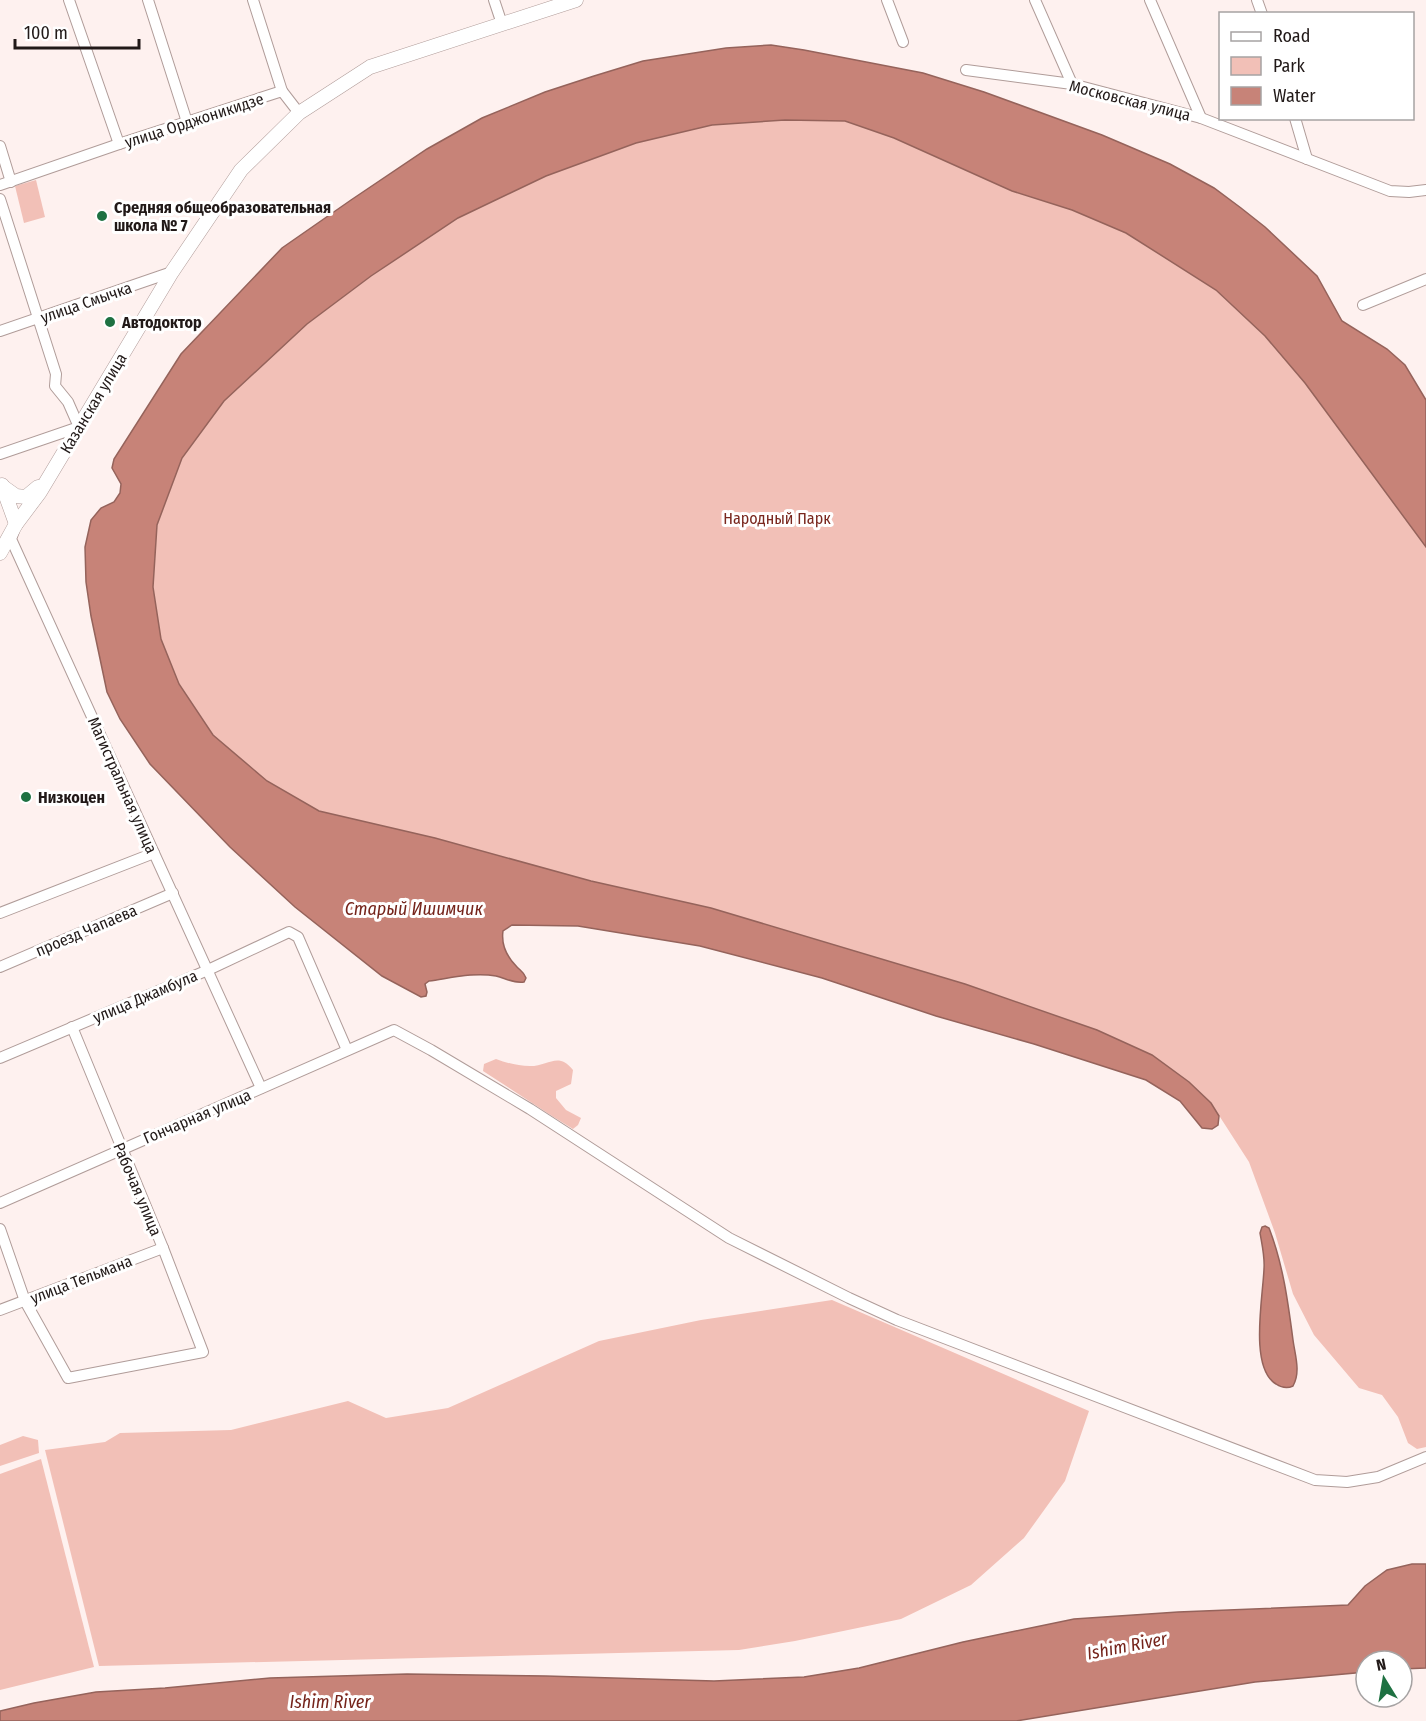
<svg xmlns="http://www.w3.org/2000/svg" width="1426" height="1721" viewBox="0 0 1426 1721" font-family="'Fira Sans Condensed',sans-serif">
<rect width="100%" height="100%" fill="#fef1ef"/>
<g fill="#f2c0b7">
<polygon points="785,120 845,121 894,138 1012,191 1072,210 1126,233 1216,290 1265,336 1305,383 1426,547 1426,1447 1417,1449 1408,1443 1398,1417 1382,1395 1359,1388 1314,1335 1293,1294 1275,1233 1249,1162 1211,1103 1189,1082 1152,1055 1097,1030 965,984 711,908 591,881 435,838 319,811 267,781 213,735 179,684 161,639 153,587 157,525 182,458 224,401 307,324 371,276 458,218 546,176 636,143 712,125"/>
<polygon points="36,180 45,217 24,223 15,186"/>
<path d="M 496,1059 C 507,1063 518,1066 530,1066 C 549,1066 558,1051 573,1070 L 571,1084 L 556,1091 L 556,1098 L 566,1110 L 581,1118 L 578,1125 L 573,1129 L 552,1116 L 483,1071 L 484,1064 Z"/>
<polygon points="832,1300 1089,1411 1065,1481 1024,1538 971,1585 901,1619 795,1641 739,1650 99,1666 45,1450 105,1442 120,1433 231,1430 348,1401 386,1418 448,1408 599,1341 701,1320"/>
<polygon points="23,1436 38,1440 39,1453 0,1466 0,1445"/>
<polygon points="41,1459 94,1667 0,1690 0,1474"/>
</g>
<g fill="#c78378" stroke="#95635b" stroke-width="1.5">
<path d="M 771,45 L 804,50 L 923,73 L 984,92 L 1102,135 L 1170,164 L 1214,188 L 1241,208 L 1265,227 L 1317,276 L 1342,321 L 1387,349 L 1405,365 L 1426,400 L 1426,547 L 1305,383 L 1265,336 L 1216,290 L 1126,233 L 1072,210 L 1012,191 L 894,138 L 845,121 L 785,120 L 712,125 L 636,143 L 546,176 L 458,218 L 371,276 L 307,324 L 224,401 L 182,458 L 157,525 L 153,587 L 161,639 L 179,684 L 213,735 L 267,781 L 319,811 L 435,838 L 591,881 L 711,908 L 965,984 L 1097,1030 L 1152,1055 L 1189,1082 L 1211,1103 L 1219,1116 L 1218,1125 L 1212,1129 L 1202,1128 L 1180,1101 L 1146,1080 L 1034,1044 L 936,1016 L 822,978 L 700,946 L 578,926 L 512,925 L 503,931 C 501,945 507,957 517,967 C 521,971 524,972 526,978 L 524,982 C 514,984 505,978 496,976 C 474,972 451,978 429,981 L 425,984 L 427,992 L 426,996 L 421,997 L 382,976 L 295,907 L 230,847 L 150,764 L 120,719 L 107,692 L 91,616 L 86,582 L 85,547 L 91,520 L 101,508 L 114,502 L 120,493 L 121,484 L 112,468 L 114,459 L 181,354 L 282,248 L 351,200 L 427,149 L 482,118 L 545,92 L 594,76 L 643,61 L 726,48 Z"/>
<path d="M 1265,1226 L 1269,1228 C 1283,1264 1288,1302 1293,1340 C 1295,1355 1301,1372 1293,1386 C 1287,1389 1282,1388 1276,1384 C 1249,1368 1263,1297 1264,1269 C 1265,1257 1262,1245 1260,1233 L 1262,1227 Z"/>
<polygon points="1412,1564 1426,1564 1426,1668 1402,1669 1402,1661 1366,1661 1366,1672 1255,1682 1016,1721 0,1721 0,1711 34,1703 96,1692 165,1688 270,1678 407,1674 546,1676 714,1681 804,1677 859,1668 963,1642 1074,1619 1178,1612 1348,1605 1365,1586 1387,1570"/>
</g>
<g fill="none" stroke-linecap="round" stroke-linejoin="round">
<defs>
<g id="minor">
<polyline points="69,0 119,144"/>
<polyline points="148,0 187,122"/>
<polyline points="253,0 282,91"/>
<polyline points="494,0 502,24"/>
<polyline points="887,0 903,42"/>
<polyline points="1035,0 1072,84"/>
<polyline points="1150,0 1201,118"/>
<polyline points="1257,0 1262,14"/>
<polyline points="966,70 1072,84 1201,118 1390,191 1409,192 1426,190"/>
<polyline points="1295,118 1307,159"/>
<polyline points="0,146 11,182"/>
<polyline points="0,185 119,144 282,91 299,113"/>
<polyline points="0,199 56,374 55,386 68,402 79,427 0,454"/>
<polyline points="1363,305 1426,279"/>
<polyline points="0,331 172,272"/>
<polyline points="14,531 11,539 261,1088"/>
<polyline points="0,913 154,853"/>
<polyline points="0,967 173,893"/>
<polyline points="0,1058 208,970 289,932 298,937 347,1050"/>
<polyline points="0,1203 394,1030 431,1050 530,1109 729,1238 849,1298 897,1320 1315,1480 1347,1482 1378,1477 1426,1457"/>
<polyline points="0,1229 25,1301 68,1378 203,1352 163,1248 72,1027"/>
<polyline points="0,1310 163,1248"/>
</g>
<g id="major">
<polyline points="2,485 16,524"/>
<polyline points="2,486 16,496 26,497 38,487"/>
<polyline points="0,553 16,524 40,492 172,272 241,170 299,113 370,67 576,0"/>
</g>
</defs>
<use href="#minor" stroke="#b09c99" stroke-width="12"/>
<use href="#major" stroke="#b09c99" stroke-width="15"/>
<use href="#minor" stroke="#fff" stroke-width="10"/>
<use href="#major" stroke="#fff" stroke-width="14"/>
</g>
<g fill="#1e7142" stroke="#fff" stroke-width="2">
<circle cx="102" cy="216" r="6"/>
<circle cx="110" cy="322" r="6"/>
<circle cx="26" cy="797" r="6"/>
</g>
<g text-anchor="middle" stroke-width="6" stroke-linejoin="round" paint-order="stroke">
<g font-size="16" fill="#211918" stroke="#fff">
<text transform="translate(1130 100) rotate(14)" y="6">Московская улица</text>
<text transform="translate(194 120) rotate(-18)" y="6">улица Орджоникидзе</text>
<text transform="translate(86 302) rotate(-19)" y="6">улица Смычка</text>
<text transform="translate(93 403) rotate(-59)" y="6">Казанская улица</text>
<text transform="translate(123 785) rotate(66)" y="6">Магистральная улица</text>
<text transform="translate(86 930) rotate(-23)" y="6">проезд Чапаева</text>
<text transform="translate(145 996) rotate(-23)" y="6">улица Джамбула</text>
<text transform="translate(197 1116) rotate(-23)" y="6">Гончарная улица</text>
<text transform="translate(138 1189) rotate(67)" y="6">Рабочая улица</text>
<text transform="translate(81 1279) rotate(-21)" y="6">улица Тельмана</text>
</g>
<g font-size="16" font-weight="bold" fill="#211918" stroke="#fff" text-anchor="start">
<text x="114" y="213">Средняя общеобразовательная<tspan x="114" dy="18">школа № 7</tspan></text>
<text x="122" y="328">Автодоктор</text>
<text x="38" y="803">Низкоцен</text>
</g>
<g font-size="16" fill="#79271e" stroke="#fff">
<text x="777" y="524">Народный Парк</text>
</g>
<g font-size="18" font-style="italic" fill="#75241b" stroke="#fff">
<text x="414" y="915">Старый Ишимчик</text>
<text transform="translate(1127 1646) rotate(-11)" y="6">Ishim River</text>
<text x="330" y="1708">Ishim River</text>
</g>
</g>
<rect x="1219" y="12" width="195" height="108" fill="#ffffff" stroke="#a6a3a3" stroke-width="1.5"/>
<rect x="1231" y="32" width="30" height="9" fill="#ffffff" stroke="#a6a3a3" stroke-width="1.5"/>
<text x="1273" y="42" font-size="18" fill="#211918">Road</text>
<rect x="1231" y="57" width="30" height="18" fill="#f2c0b7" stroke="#a6a3a3" stroke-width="1.5"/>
<text x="1273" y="72" font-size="18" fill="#211918">Park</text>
<rect x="1231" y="87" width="30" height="18" fill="#c78378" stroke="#a6a3a3" stroke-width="1.5"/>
<text x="1273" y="102" font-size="18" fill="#211918">Water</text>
<g transform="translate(1384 1679) rotate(349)"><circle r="28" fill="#ffffff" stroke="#a6a3a3" stroke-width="1.5"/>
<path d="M0-4.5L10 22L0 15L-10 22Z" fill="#1e7142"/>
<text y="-9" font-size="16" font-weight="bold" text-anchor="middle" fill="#211918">N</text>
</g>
<path d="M15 39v9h124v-9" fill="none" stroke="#211918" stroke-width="3"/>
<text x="24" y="39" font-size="18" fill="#211918" stroke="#ffffff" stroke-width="4.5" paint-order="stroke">100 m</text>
</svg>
